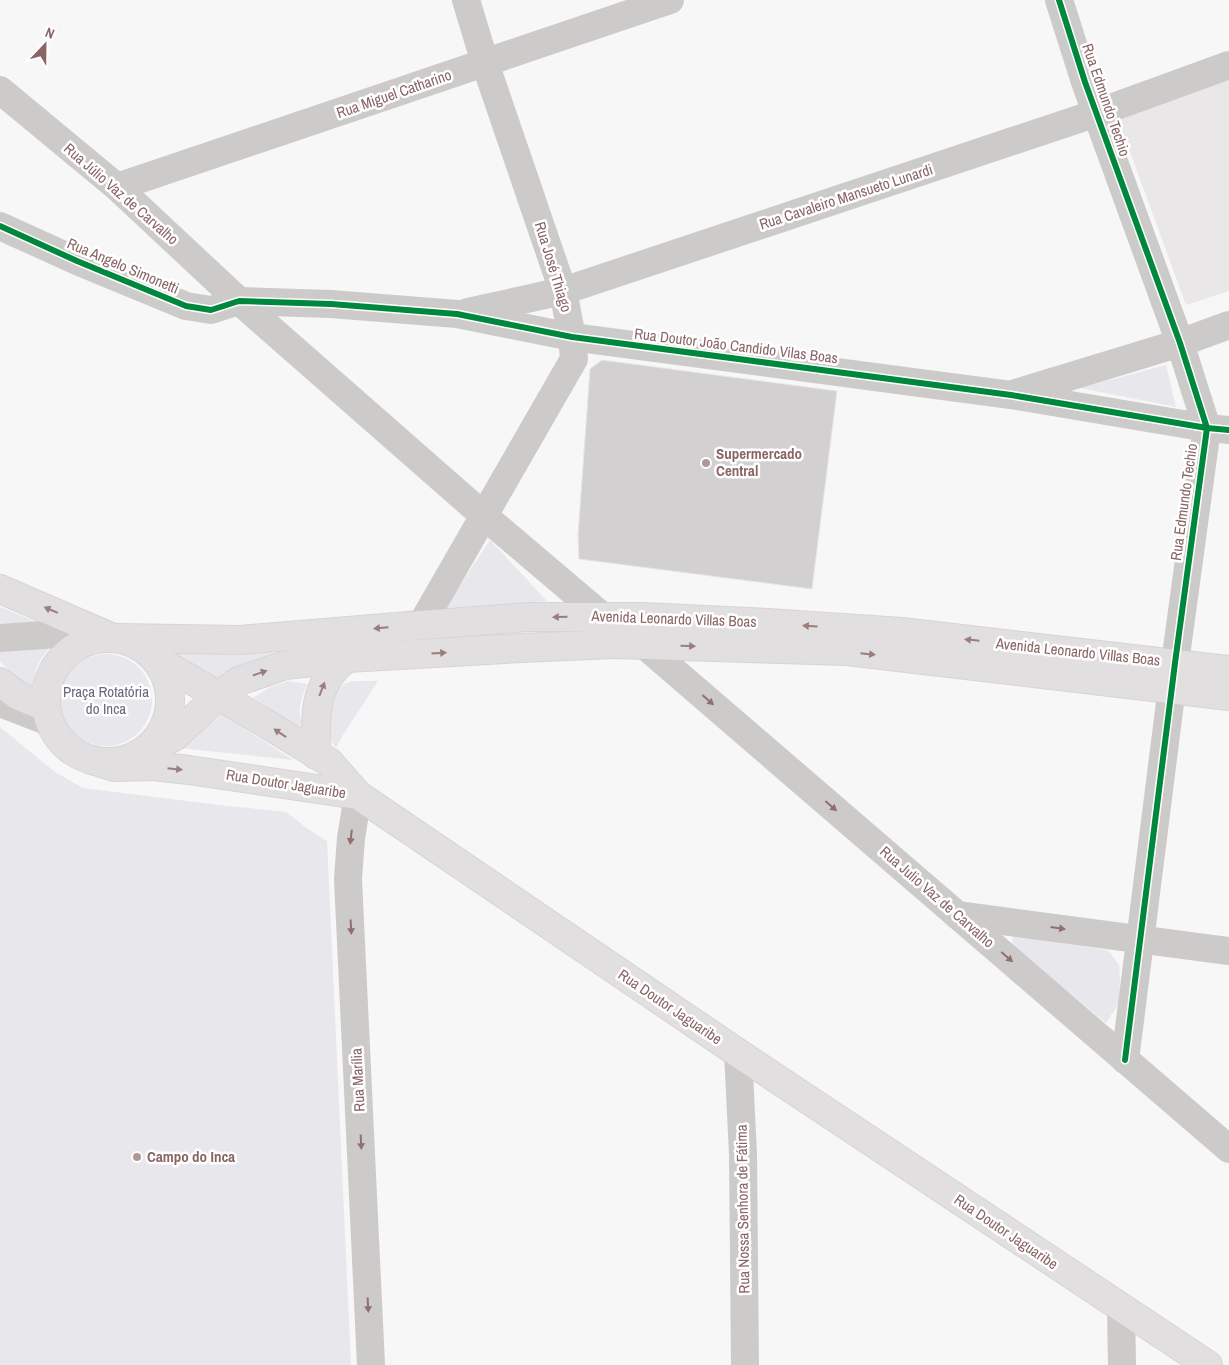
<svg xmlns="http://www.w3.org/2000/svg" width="1229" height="1365" viewBox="0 0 1229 1365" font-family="'Archivo Narrow',sans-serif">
<rect width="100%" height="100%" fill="#f7f7f8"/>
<polygon fill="#e9e7e8" points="1229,77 1229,291 1186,305 1117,116"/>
<g fill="#e8e7ec">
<polygon points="1166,365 1176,407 1080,388"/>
<polygon points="490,540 547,601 445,608"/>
<polygon points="0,607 42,624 0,627"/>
<path d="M 42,645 L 53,645 C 35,662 34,671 34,696 L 0,661 L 0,652 Z"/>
<polygon points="166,651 215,653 269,651 275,655 224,674 215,681"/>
<circle cx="106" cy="700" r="46"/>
<path d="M 288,681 L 307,684 C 301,699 297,710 302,726 L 295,725 L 253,698 L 270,687 Z"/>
<path d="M 355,681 L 378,681 L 343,735 L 336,748 C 323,733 326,701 341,687 C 344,683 350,682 355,681 Z"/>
<polygon points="222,714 293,760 179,748"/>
<polygon points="0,727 55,772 83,788 219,805 286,812 308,829 327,841 351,1365 0,1365"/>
<polygon points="1012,935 1108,950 1119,965 1120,981 1119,1003 1106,1023 1013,946"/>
</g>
<polygon fill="#d3d0d1" stroke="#e6e6e8" points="602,360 837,391 812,589 579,559 578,535 590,369"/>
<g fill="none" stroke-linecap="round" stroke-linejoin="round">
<defs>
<g id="major">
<polyline points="0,589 111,637"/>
<polyline points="118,638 240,640 421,625 528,617 643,617 768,623 902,632 1229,670"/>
<circle cx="108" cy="700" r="62"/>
<polyline points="154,658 265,723 329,762 358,795"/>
<polyline points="0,682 17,695 46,707"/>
<polyline points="136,755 174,737 218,696 239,681 285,665 347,658 521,648 613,644 847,651 1229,696"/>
<path d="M 316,755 C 316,716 312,684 347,658"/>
<polyline points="92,760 114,767 153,766 189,770 358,795 738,1053 1208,1365"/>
</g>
</defs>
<use href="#major" stroke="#d7d4d5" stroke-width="30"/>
<g stroke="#cdcaca" stroke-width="28">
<polyline points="1059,0 1085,82 1180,343 1207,428 1175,663 1125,1060"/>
<polyline points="0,90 117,187 239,301 483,515 602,616"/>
<polyline points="117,187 670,0"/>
<polyline points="0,226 77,261 186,306 211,310 239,301 331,304 457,314 572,337 1011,395 1207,428 1229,430"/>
<polyline points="468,312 563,291 1097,113 1229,65"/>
<polyline points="1016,393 1180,343 1229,325"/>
<polyline points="421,625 574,359 572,337 563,291 485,63 466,0"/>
<polyline points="0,638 58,634 104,637"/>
<polyline points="644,645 1229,1149"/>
<polyline points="0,703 49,722"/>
<polyline points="358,795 351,838 348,879 371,1365"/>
<polyline points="957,915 1229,951"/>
<polyline points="738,1053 743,1154 745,1365"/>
<polyline points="1121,1308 1122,1365"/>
</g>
<use href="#major" stroke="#e1dfdf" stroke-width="28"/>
<defs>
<g id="cycleway">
<polyline points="1059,0 1085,82 1180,343 1207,428 1175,663 1125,1060"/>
<polyline points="0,226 77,261 186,306 211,310 239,301 331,304 457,314 572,337 1011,395 1207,428 1229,430"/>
</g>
</defs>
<use href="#cycleway" stroke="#fff" stroke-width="9"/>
<use href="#cycleway" stroke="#00873e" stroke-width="6"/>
</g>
<defs><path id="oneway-solid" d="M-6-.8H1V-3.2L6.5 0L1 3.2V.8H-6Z" transform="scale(1.25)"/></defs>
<g fill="#9b7d7d">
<use href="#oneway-solid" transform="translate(51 610) rotate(-157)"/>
<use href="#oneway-solid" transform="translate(560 617) rotate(179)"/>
<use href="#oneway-solid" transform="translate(810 626) rotate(-176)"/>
<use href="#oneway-solid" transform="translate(381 628) rotate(175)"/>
<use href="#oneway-solid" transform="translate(972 640) rotate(-174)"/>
<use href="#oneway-solid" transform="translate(688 646) rotate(1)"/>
<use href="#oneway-solid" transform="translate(439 653) rotate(-3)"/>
<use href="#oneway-solid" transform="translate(868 654) rotate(6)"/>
<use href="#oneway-solid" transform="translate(260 673) rotate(-19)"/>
<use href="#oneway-solid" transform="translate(322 689) rotate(-69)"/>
<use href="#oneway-solid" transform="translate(280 733) rotate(-146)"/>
<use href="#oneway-solid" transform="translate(175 769) rotate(6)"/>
</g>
<g fill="#916f6f">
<use href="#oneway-solid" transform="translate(708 700) rotate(41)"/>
<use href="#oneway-solid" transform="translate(831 806) rotate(41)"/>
<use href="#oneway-solid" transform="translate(351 837) rotate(97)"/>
<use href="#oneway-solid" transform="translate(351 927) rotate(87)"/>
<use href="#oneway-solid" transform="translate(1058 928) rotate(8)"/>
<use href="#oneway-solid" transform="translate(1007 957) rotate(41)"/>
<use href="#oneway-solid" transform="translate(361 1142) rotate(87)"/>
<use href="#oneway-solid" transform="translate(368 1305) rotate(87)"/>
</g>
<g fill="#b09898" stroke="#fff" stroke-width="2">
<circle cx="706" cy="463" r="5"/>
<circle cx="137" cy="1157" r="5"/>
</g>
<g text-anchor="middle" stroke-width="5" stroke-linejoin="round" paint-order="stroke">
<g font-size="15" fill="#8a6565" stroke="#fff">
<text transform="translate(394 94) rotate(-19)" y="5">Rua Miguel Catharino</text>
<text transform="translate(1106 100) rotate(71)" y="5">Rua Edmundo Techio</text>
<text transform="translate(121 194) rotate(41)" y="5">Rua Júlio Vaz de Carvalho</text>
<text transform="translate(846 197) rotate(-18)" y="5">Rua Cavaleiro Mansueto Lunardi</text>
<text transform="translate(123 266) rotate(23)" y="5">Rua Angelo Simonetti</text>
<text transform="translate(553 267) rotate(73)" y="5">Rua José Thiago</text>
<text transform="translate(736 346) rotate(7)" y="5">Rua Doutor João Candido Vilas Boas</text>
<text transform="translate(1184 502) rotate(-82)" y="5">Rua Edmundo Techio</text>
<text transform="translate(674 619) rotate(2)" y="5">Avenida Leonardo Villas Boas</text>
<text transform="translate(1078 652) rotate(6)" y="5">Avenida Leonardo Villas Boas</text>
<text transform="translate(286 784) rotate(9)" y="5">Rua Doutor Jaguaribe</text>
<text transform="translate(937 897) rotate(41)" y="5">Rua Julio Vaz de Carvalho</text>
<text transform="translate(670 1007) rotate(34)" y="5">Rua Doutor Jaguaribe</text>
<text transform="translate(358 1080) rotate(-93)" y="5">Rua Marília</text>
<text transform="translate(743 1209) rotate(-91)" y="5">Rua Nossa Senhora de Fátima</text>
<text transform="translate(1006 1232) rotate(34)" y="5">Rua Doutor Jaguaribe</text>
</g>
<g font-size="15" font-weight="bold" fill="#8a6565" stroke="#fff" text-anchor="start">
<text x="716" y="459">Supermercado<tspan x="716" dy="17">Central</tspan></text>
<text x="147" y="1162">Campo do Inca</text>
</g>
<g font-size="15" fill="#6e6481" stroke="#fff">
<text x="106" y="697">Praça Rotatória<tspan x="106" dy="17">do Inca</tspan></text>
</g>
</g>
<g transform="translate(45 45) rotate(22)" stroke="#ffffff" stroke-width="4" paint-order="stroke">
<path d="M0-4L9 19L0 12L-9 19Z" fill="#8a6565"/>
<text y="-8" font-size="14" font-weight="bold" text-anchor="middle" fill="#8a6565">N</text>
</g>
</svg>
